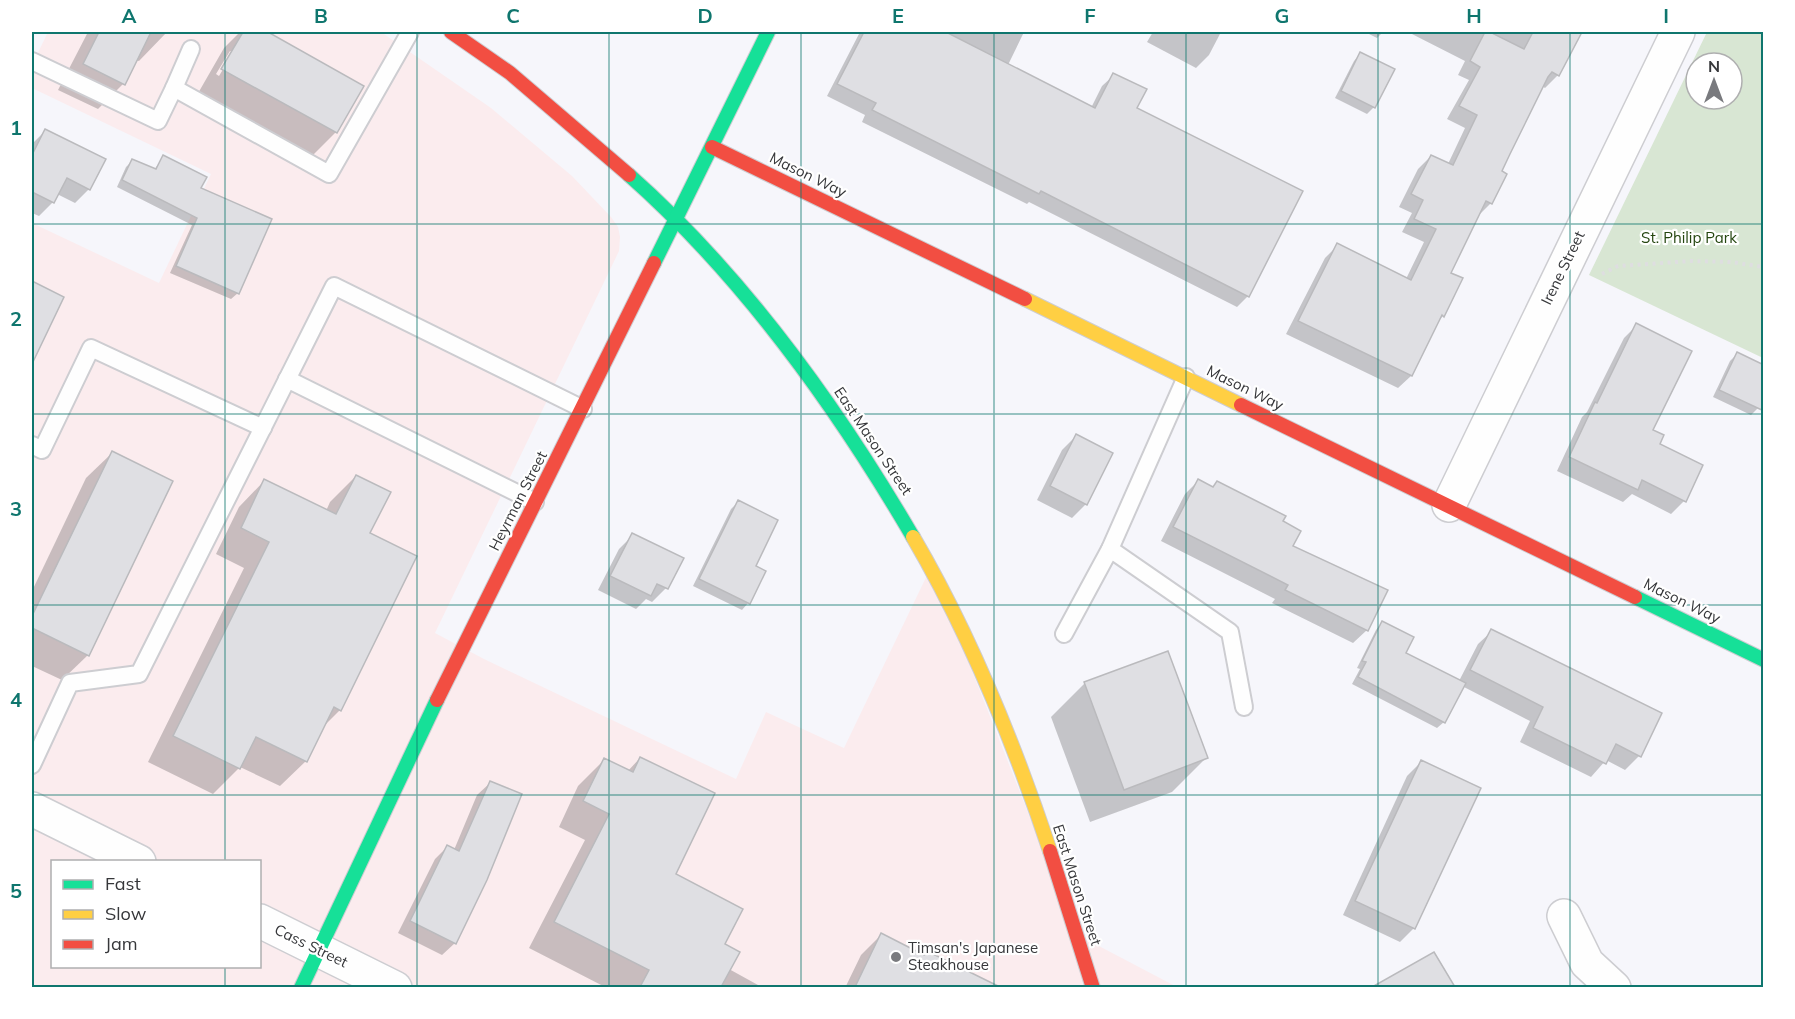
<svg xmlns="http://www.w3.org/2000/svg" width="1795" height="1019" viewBox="0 0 1795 1019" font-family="Mulish,sans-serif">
<rect width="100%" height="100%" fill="#f6f6fb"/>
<path fill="#fbecee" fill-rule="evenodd" d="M 48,32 L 381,32 L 491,108 L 572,176 L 611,217 L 618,227 L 620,237 L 619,251 L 435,633 L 484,659 L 736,779 L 766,712 L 844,748 L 931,567 L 1076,934 L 1177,987 L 32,987 L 32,223 L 159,283 L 211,174 L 32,88 L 32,65 ZM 52,862 L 260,862 L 260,966 L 52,966 Z"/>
<path fill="#d8e6d3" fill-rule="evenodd" d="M 1707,32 L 1763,32 L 1763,358 L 1589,275 ZM 1696,63 L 1732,63 L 1732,99 L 1696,99 Z"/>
<g fill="#0003" fill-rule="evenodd">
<polygon points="88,32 167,32 139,61 135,60 123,84 98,109 58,90"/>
<path d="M 240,32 L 266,32 L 362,86 L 336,132 L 310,158 L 197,95 L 224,48 ZM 230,51 L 234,51 L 219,76 L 216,74 Z"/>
<polygon points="860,32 1024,32 1008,65 1091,108 1102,86 1114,75 1248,296 1237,307 1029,202 1027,204 862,122 865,115 827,96"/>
<polygon points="1153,32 1221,32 1209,55 1196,68 1147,42"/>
<polygon points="1365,32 1383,32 1377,38"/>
<polygon points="1408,32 1580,32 1558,75 1545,88 1542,86 1500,172 1491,203 1478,216 1449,273 1443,316 1437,322 1411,376 1398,388 1286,334 1325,258 1338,245 1406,279 1424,242 1402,232 1412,213 1399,207 1418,169 1431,156 1448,164 1465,128 1447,119 1469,80 1458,75 1465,61"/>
<polygon points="1360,54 1374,107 1367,114 1335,98 1354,61"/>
<polygon points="45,131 89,189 75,203 57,194 53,202 39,216 32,213 32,144"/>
<polygon points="164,156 199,189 238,293 231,299 170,273 192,225 117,187 126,167 133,160 154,170"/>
<polygon points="32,282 62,297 32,361"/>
<polygon points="1637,325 1651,430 1684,501 1671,514 1632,494 1623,502 1557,471 1582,417 1587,412 1624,338"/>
<polygon points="1737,354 1764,397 1758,408 1751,415 1713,397 1730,361"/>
<polygon points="1076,436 1086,504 1072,518 1037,500 1062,450"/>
<polygon points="112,453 88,655 62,680 32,666 32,591 86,478"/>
<polygon points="356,476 368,534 340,710 322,728 306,761 280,786 240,767 213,794 148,762 244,568 216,554 239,507 264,481 326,511 330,502"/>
<polygon points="1198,481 1212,488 1217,482 1281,522 1291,546 1367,630 1353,643 1272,603 1275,599 1161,541 1185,494"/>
<polygon points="738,502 754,566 764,571 748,603 742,610 693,586 731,509"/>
<polygon points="633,535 666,588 652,602 646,599 636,609 598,590 619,549"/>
<polygon points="1382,623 1404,654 1459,681 1478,644 1492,631 1639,756 1625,770 1606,760 1591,777 1520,742 1530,721 1462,686 1444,722 1437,728 1352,684 1360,669 1357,668 1376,630"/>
<polygon points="1085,683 1206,758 1172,792 1090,822 1051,717"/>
<polygon points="640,758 674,875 723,945 729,969 758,985 757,988 607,988 529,948 585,840 559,827 578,786 604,760 627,772"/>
<polygon points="1421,762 1414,928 1400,942 1343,915 1407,776"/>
<polygon points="490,783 455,943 442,955 398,933 435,859 447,847 454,850 477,795"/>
<polygon points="881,935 924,956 990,985 989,988 845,988 861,955"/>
<polygon points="1433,954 1453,988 1375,988"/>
</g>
<g fill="#dfdfe3" stroke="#bababd" stroke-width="1.5">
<polygon points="99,32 151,32 125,85 83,64"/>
<polygon points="243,32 268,32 364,86 337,133 221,69"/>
<polygon points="864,32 946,32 1095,108 1113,73 1147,89 1137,108 1303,191 1249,297 1041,191 1039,194 872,110 876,103 837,84"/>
<polygon points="1485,32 1490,32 1524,49 1533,32 1582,32 1559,76 1552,72 1548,77 1510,154 1502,171 1507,174 1492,204 1486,201 1451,273 1463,278 1444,317 1442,315 1412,376 1298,321 1337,243 1411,280 1436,229 1414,219 1423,200 1411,194 1431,155 1453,165 1477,115 1459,106 1480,67 1470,61"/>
<polygon points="1360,52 1395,69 1375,108 1341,91"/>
<polygon points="45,129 106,159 90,190 67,178 54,203 32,192 32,155"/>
<polygon points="163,155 207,177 201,188 272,219 239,294 176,266 197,218 122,180 132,159 156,169"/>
<polygon points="32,281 64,297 32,364"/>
<polygon points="1636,323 1692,351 1653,430 1664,435 1660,444 1703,465 1686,502 1642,480 1638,490 1569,457 1595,402 1597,403"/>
<polygon points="1737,352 1764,365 1764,411 1719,390"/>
<polygon points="1076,434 1113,453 1087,505 1050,486"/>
<polygon points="112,451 173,481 89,656 32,628 32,616"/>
<polygon points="356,475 391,492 370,533 417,556 341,711 334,707 307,762 256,737 240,769 173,736 269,542 241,528 264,479 336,514"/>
<polygon points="1198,479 1213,487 1217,481 1286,516 1283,521 1301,531 1293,546 1388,590 1368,631 1285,590 1288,585 1173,527"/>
<polygon points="738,500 778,520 756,566 766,571 750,604 699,579"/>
<polygon points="632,533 684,558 668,589 657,584 651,596 610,576"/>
<polygon points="1382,621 1414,637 1406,653 1466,683 1445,723 1358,677 1366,662 1362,661"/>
<polygon points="1491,629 1662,713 1641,757 1616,744 1606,764 1533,728 1543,707 1470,670"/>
<polygon points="1168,651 1208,758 1124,790 1084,682"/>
<polygon points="640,757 715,793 676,874 743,909 725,944 740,952 721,987 640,987 649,970 554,922 609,814 583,801 604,758 633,772"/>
<polygon points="1421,760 1481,788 1415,929 1355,901"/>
<polygon points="490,781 522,794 487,880 456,944 410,921 447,845 459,851"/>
<polygon points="881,933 924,955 927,951 1000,987 855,987"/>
<polygon points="1434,952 1455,987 1372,987"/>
</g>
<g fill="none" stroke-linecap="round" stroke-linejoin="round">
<defs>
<g id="lane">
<polyline points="32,61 158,121 174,88 329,174 410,32"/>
<polyline points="174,88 191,49"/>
<polyline points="287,379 535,502"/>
<polyline points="32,445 42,450 91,348 263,428"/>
<polyline points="1110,549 1230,632 1244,707"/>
<polyline points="1064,634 1110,549 1186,377"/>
<polyline points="32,765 70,683 139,674 334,286 583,409"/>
</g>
<g id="street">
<polyline points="1449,505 1678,32"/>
<polyline points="32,809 139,862"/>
<polyline points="1564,916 1587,963 1614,988"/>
<polyline points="260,921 395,988"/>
</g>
<g id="fast">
<path d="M 629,175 C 743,276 837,407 913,537"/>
<polyline points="654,263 768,32"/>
<polyline points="1635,597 1764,660"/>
<polyline points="301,988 437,700"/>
</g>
<g id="slow">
<polyline points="1025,299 1241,405"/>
<path d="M 913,537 C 971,636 1014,743 1050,851"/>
</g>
<g id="jam">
<polyline points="451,32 510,73 629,175"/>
<polyline points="712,147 1025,299"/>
<polyline points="1241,405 1635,597"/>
<polyline points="437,700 654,263"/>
<polyline points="1050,851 1093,988"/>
</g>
</defs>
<use href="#lane" stroke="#cdcdd1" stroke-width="20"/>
<use href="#street" stroke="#cdcdd1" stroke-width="36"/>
<use href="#fast" stroke="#cdcdd1" stroke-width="16"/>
<use href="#slow" stroke="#cdcdd1" stroke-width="16"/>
<use href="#jam" stroke="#cdcdd1" stroke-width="16"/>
<polyline stroke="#dedee0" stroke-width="4" stroke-dasharray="3 4.5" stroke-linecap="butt" points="1602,274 1618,266 1691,261 1731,262 1764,267"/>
<use href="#lane" stroke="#fefefe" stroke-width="16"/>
<use href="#street" stroke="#fefefe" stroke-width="33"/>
<use href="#fast" stroke="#16e098" stroke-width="14"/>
<use href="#slow" stroke="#ffcf43" stroke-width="14"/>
<use href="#jam" stroke="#f24e42" stroke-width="14"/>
</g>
<path fill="none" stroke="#0f766e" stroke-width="1.5" stroke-opacity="0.55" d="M 225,32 L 225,862M 417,32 L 417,988M 609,32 L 609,988M 801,32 L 801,988M 994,32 L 994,988M 1186,32 L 1186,988M 1378,32 L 1378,988M 1570,32 L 1570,988M 32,224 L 1764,224M 32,414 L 1764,414M 32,605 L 1764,605M 32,795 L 1764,795M 225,966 L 225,988"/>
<circle fill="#797a7e" stroke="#fff" stroke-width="2" cx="896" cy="957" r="6"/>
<g text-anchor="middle" stroke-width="4.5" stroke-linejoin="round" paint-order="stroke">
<g font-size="15" fill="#36373a" stroke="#fff">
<text transform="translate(808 175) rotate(26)" y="5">Mason Way</text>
<text transform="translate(1563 268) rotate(-64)" y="5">Irene Street</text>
<text transform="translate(1245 388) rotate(26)" y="5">Mason Way</text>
<text transform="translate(873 441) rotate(56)" y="5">East Mason Street</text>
<text transform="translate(518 501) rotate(-63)" y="5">Heyrman Street</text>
<text transform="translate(1682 601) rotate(26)" y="5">Mason Way</text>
<text transform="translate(1077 885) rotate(72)" y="5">East Mason Street</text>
<text transform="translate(311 946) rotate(26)" y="5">Cass Street</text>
</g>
<g font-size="15" fill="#254610" stroke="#fff">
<text x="1689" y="243">St. Philip Park</text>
</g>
<g font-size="15" fill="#36373a" stroke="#fff" text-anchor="start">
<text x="908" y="953">Timsan's Japanese<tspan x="908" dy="17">Steakhouse</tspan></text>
</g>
</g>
<rect width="1795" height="1019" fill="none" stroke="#ffffff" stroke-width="66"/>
<rect x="51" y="860" width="210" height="108" fill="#ffffff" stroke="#afafb0" stroke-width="1.5"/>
<rect x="63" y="880" width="30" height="9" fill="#16e098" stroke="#afafb0" stroke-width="1.5"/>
<text x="105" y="890" font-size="18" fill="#36373a">Fast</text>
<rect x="63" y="910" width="30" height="9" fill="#ffcf43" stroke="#afafb0" stroke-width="1.5"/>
<text x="105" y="920" font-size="18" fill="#36373a">Slow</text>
<rect x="63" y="940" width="30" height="9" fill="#f24e42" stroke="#afafb0" stroke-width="1.5"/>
<text x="105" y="950" font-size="18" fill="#36373a">Jam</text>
<g transform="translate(1714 81)"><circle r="28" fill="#ffffff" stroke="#afafb0" stroke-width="1.5"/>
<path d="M0-4.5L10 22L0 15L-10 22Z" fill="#797a7e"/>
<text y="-9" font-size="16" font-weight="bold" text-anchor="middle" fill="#36373a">N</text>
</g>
<rect x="33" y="33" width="1729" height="953" fill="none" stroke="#0f766e" stroke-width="2"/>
<g font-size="20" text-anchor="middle" font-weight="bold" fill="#0f766e">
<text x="129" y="23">A</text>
<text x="321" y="23">B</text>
<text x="513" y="23">C</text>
<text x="705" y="23">D</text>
<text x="898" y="23">E</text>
<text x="1090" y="23">F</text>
<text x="1282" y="23">G</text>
<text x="1474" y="23">H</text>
<text x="1666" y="23">I</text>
<text x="16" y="135">1</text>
<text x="16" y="326">2</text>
<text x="16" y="516">3</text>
<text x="16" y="707">4</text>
<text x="16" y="898">5</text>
</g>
</svg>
